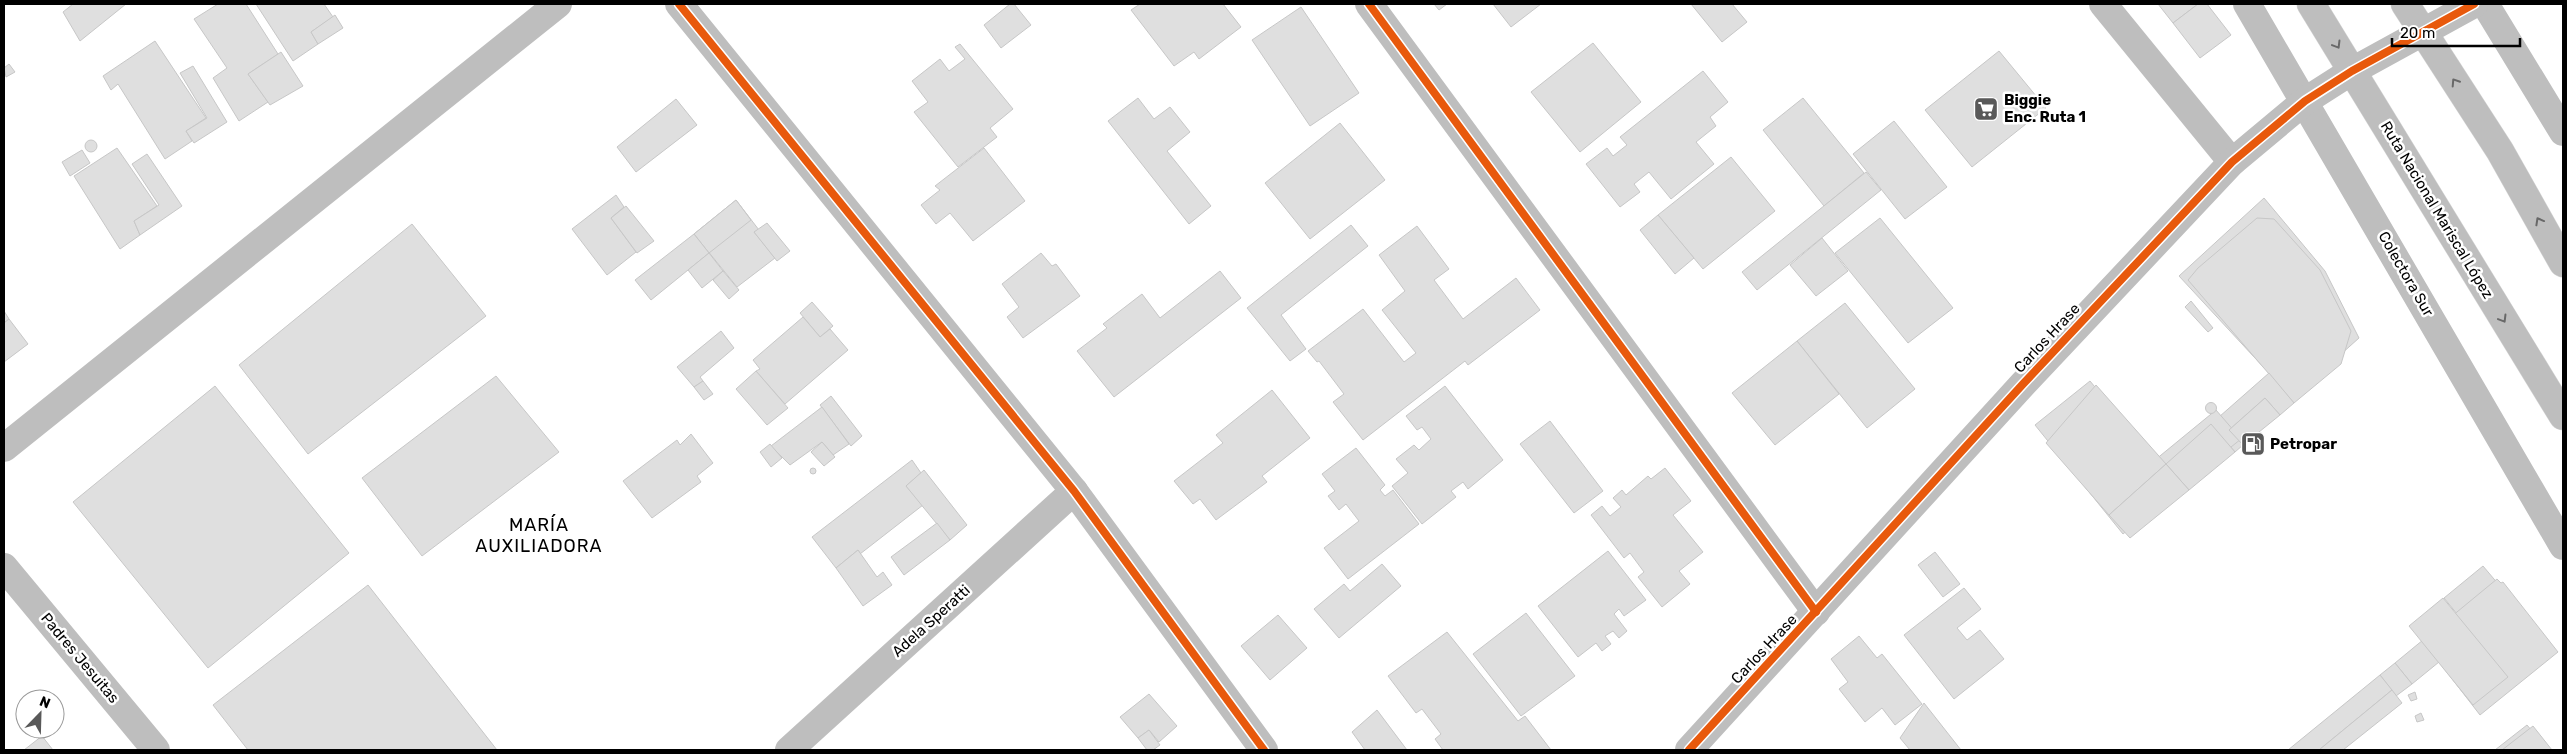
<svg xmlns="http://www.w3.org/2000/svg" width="2567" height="754" viewBox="0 0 2567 754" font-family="Rubik,sans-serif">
<rect width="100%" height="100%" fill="#fff"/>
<g fill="#dfdfdf" stroke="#c7c7c7">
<polygon points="73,4 126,4 80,41 63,12"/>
<polygon points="218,4 246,4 278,54 248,74 268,102 239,121 213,78 227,68 194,19"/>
<polygon points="256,4 324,4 333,17 311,32 318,44 293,61"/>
<polygon points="1010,4 1014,4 1031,25 1001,48 984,25"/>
<polygon points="1140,4 1223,4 1241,27 1199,59 1194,52 1174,66 1131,10"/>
<polygon points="1434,4 1447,4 1439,10"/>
<polygon points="1493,4 1541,4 1511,27"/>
<polygon points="1691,4 1732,4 1747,22 1722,42"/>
<polygon points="2158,4 2198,4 2173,23"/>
<polygon points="2198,4 2207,4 2231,35 2200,58 2173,23"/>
<polygon points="1301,7 1359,93 1310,126 1252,40"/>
<polygon points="335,15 343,28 318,44 311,32"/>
<polygon points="155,41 206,118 186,131 192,141 165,159 118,84 111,90 103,76"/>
<polygon points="1593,43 1641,102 1580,152 1531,92"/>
<polygon points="960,44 1013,109 990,128 997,137 958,167 914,112 928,102 912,81 940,59 949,71 965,59 955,47"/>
<polygon points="1999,51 2046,108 1972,167 1925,110"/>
<polygon points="281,52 303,86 270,105 248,74"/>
<polygon points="9,64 15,72 6,77 4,68"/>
<polygon points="193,66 227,122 194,143 186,131 207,118 180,73"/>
<polygon points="1703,71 1728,102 1710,117 1716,126 1696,142 1714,164 1671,199 1649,172 1634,184 1640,192 1620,207 1586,164 1607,148 1613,156 1627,145 1620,137"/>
<polygon points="1138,98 1154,119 1170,107 1190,132 1167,151 1211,206 1189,224 1108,121"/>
<polygon points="1803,98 1864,173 1824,206 1763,130"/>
<polygon points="676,99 697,125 636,172 617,147"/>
<polygon points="1894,121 1947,187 1905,219 1853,154"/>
<polygon points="1340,123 1385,180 1310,239 1265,183"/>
<circle cx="91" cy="146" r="6"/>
<polygon points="117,148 157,206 134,221 140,235 120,249 74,176"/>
<polygon points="984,148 1025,201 973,241 950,213 936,224 921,205 940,190 935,186"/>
<polygon points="82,150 90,163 70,176 62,162"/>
<polygon points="147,154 182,206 140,235 134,221 159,205 132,164"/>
<polygon points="1731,157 1775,211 1703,269 1658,215"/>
<polygon points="1866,172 1881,190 1757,290 1742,272"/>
<polygon points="616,195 624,207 611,218 636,252 607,275 572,229"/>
<polygon points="2264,198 2325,271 2359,338 2292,398 2179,276"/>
<polygon points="736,200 759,230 754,232 775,258 737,287 694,234"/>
<polygon points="736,200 751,220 709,253 694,234"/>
<polygon points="626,206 654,241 637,253 611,218"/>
<polygon points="1658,215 1694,258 1675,274 1640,230"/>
<polygon points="1880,218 1953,308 1908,343 1835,253"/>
<polygon points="2257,218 2274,219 2320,270 2351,331 2341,364 2294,403 2188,280 2198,268"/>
<polygon points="767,223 790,251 777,261 754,232"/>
<polygon points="412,224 486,316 308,454 239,365"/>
<polygon points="1351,225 1368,246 1281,315 1306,349 1290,361 1247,308"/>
<polygon points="1417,226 1449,269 1434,280 1463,319 1516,278 1540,310 1468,365 1465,361 1363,440 1333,402 1344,394 1319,361 1317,362 1308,351 1363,309 1404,362 1416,353 1382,310 1405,291 1379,255"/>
<polygon points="694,234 709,253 651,300 635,280"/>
<polygon points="1822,238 1848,271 1816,296 1790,265"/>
<polygon points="709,253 723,271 702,288 688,270"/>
<polygon points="1041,253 1052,266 1056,264 1080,296 1023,338 1007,317 1019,307 1002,284"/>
<polygon points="723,271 739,290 729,299 713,280"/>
<polygon points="1220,271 1241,298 1114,397 1077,351 1107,328 1103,324 1142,294 1160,318"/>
<polygon points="2191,301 2213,328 2208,332 2185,307"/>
<polygon points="812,302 833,326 820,337 800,313"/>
<polygon points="1845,303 1915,389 1867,428 1797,341"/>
<polygon points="4,311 9,319 4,323"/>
<polygon points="803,317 820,337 830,329 848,350 785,404 756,371 760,369 753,360"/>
<polygon points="9,319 28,344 4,362 4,323"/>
<polygon points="721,331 734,348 700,377 703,381 694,387 677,367"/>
<polygon points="1797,341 1839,394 1775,445 1732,393"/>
<polygon points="756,371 788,408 767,425 736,389"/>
<polygon points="2269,373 2294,403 2280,415 2265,398 2229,430 2243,445 2235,452 2211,424"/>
<polygon points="496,376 559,452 422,556 362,478"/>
<polygon points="703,381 713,394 704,400 694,387"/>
<polygon points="2090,381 2155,460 2216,410 2241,439 2123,534 2035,425"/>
<polygon points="2096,385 2166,464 2109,515 2046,443"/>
<polygon points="215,386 349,553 208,668 73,502"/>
<polygon points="1445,386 1503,460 1468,489 1463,482 1451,491 1456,497 1422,524 1392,486 1408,473 1396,459 1414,445 1419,450 1431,439 1422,427 1417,430 1406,416"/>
<polygon points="1272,390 1310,438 1262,476 1267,482 1216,520 1200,499 1193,504 1174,481 1223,443 1216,435"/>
<polygon points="831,396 862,436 851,446 820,405"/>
<polygon points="2265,398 2280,415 2243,445 2229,430"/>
<circle cx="2211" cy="408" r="5.5"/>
<polygon points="822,407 849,444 833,455 822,442 790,465 771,446"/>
<polygon points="1550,421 1603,491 1574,513 1520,444"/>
<polygon points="2211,424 2235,452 2189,490 2166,464"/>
<polygon points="691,434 713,463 697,476 701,482 652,518 623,481 677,440 680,445"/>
<polygon points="822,442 835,457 824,466 811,452"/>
<polygon points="770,444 782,458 771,467 760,452"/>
<polygon points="1356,448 1385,485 1380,490 1385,496 1393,490 1419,524 1348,579 1324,548 1359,521 1346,504 1339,510 1328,496 1335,491 1322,474"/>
<polygon points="912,460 921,473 906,486 923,505 860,554 858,550 836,568 812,537"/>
<polygon points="2166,464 2189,490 2130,538 2109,515"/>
<circle cx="813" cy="471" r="3"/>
<polygon points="1665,468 1691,501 1673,515 1703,552 1679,571 1690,584 1662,607 1638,577 1644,572 1630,553 1624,558 1591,515 1602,506 1610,516 1621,507 1613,498 1622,490 1626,495 1648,476 1651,479"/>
<polygon points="924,470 967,525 950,540 906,486"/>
<polygon points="937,523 950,540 904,575 891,557"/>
<polygon points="858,550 877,577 883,572 892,585 863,606 836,568"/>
<polygon points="1608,551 1646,600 1624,616 1619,609 1614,614 1627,631 1619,638 1613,631 1605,636 1611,644 1602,651 1596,643 1578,657 1538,606"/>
<polygon points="1935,552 1960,584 1943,597 1918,565"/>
<polygon points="1382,564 1401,586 1339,638 1314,609 1344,584 1350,591"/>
<polygon points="2483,566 2548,643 2508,676 2444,598"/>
<polygon points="2497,579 2501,583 2503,582 2558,652 2480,715 2439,662 2412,684 2395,663"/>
<polygon points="368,585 497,750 248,750 213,705"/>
<polygon points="1964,588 1981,609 1957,628 1967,640 1980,630 2004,659 1954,699 1904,635"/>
<polygon points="2443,598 2508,677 2473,705 2409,626"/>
<polygon points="1526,613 1575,676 1521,716 1473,654"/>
<polygon points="1278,615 1307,648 1270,680 1241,646"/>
<polygon points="1447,632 1518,721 1525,716 1551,750 1443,750 1435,739 1441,734 1422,709 1416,713 1388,676"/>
<polygon points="1859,636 1877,658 1882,654 1922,704 1895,725 1882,708 1865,722 1839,689 1848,682 1831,659"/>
<polygon points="2395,663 2412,684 2396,696 2380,675"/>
<polygon points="2380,675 2392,690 2319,750 2288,750"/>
<polygon points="2392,690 2402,703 2343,750 2319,750"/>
<polygon points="2415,692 2417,699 2411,701 2408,695"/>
<polygon points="1149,694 1177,726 1159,742 1149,730 1138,738 1120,717"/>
<polygon points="1924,703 1961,750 1910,750 1900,738"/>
<polygon points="1377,710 1407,750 1365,750 1352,732"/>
<polygon points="2421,713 2424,720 2417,722 2415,716"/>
<polygon points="2527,725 2543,744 2535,750 2495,750"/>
<polygon points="2533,726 2552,750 2502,750"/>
<polygon points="1149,730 1160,745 1153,750 1147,750 1138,738"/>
<polygon points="42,736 53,750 24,750"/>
</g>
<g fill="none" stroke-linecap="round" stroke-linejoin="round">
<defs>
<g id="highway">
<polyline points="2311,4 2563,416"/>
<polyline points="2405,4 2500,151 2563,263"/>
</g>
</defs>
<use href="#highway" stroke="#dbdbdb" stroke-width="29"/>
<g stroke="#bebebe" stroke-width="28">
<polyline points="679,4 1074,491 1264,750"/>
<polyline points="1369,4 1816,612"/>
<polyline points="2103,4 2232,162"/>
<polyline points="2247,4 2563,546"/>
<polyline points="2485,4 2563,132"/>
<polyline points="4,448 558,4"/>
<polyline points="4,567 156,750"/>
<polyline points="789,750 1074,491"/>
<polyline points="1689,750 2023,384 2232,162 2305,101 2352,71 2474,4"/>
</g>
<use href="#highway" stroke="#bebebe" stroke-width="28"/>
<defs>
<g id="cycleway">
<polyline points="679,4 1074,491 1264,750"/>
<polyline points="1369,4 1816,612"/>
<polyline points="1689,750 2023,384 2232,162 2305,101 2352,71 2474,4"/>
</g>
</defs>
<use href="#cycleway" stroke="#fff" stroke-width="11"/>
<use href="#cycleway" stroke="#e8590c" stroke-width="8"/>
</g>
<defs><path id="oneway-chevron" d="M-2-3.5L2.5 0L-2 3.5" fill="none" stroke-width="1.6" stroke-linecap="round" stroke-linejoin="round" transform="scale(1.25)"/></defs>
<g stroke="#686868">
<use href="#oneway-chevron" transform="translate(2337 45) rotate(59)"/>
<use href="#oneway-chevron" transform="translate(2455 82) rotate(-123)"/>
<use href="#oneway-chevron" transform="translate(2539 221) rotate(-119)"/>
<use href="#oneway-chevron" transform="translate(2503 319) rotate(59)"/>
</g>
<defs>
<symbol id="supermarket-square" viewBox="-11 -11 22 22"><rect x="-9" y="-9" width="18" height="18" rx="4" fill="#595959" stroke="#fff"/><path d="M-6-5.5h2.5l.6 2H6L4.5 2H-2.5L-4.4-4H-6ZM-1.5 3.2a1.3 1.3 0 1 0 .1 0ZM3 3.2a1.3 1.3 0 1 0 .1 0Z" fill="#fff"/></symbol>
<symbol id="fuel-square" viewBox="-11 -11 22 22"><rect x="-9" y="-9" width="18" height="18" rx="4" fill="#595959" stroke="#fff"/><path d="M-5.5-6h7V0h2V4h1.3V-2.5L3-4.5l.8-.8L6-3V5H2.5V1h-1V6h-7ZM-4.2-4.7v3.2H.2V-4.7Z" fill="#fff"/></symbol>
</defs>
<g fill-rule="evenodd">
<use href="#supermarket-square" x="1972" y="95" width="28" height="28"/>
<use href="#fuel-square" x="2239" y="430" width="28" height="28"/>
</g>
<g text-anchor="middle" stroke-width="5" stroke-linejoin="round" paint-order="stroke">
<g font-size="15" font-weight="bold" fill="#000" stroke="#fff" text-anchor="start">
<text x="2004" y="105">Biggie<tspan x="2004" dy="17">Enc. Ruta 1</tspan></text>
<text x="2270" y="449">Petropar</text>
</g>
<g font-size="15" fill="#000" stroke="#fff">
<text transform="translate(2437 210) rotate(59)" y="5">Ruta Nacional Mariscal López</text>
<text transform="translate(2406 274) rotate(60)" y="5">Colectora Sur</text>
<text transform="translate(2047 338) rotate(-47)" y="5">Carlos Hrase</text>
<text transform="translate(931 621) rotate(-42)" y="5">Adela Speratti</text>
<text transform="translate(1764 649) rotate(-47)" y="5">Carlos Hrase</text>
<text transform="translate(80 658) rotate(50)" y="5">Padres Jesuitas</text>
</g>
<g font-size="18" letter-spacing="1" fill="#000" stroke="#fff">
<text x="539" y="531">MARÍA<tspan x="539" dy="21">AUXILIADORA</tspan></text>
</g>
</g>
<rect width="2567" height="754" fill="none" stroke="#000000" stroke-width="10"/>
<g transform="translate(40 714) rotate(23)"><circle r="24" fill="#ffffff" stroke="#999999"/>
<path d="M0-4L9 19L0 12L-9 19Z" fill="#595959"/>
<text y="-8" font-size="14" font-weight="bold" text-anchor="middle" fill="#000000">N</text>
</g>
<path d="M2392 38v8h128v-8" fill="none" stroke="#000000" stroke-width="2.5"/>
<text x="2400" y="38" font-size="15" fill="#000000" stroke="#ffffff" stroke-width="4" paint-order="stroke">20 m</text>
</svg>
